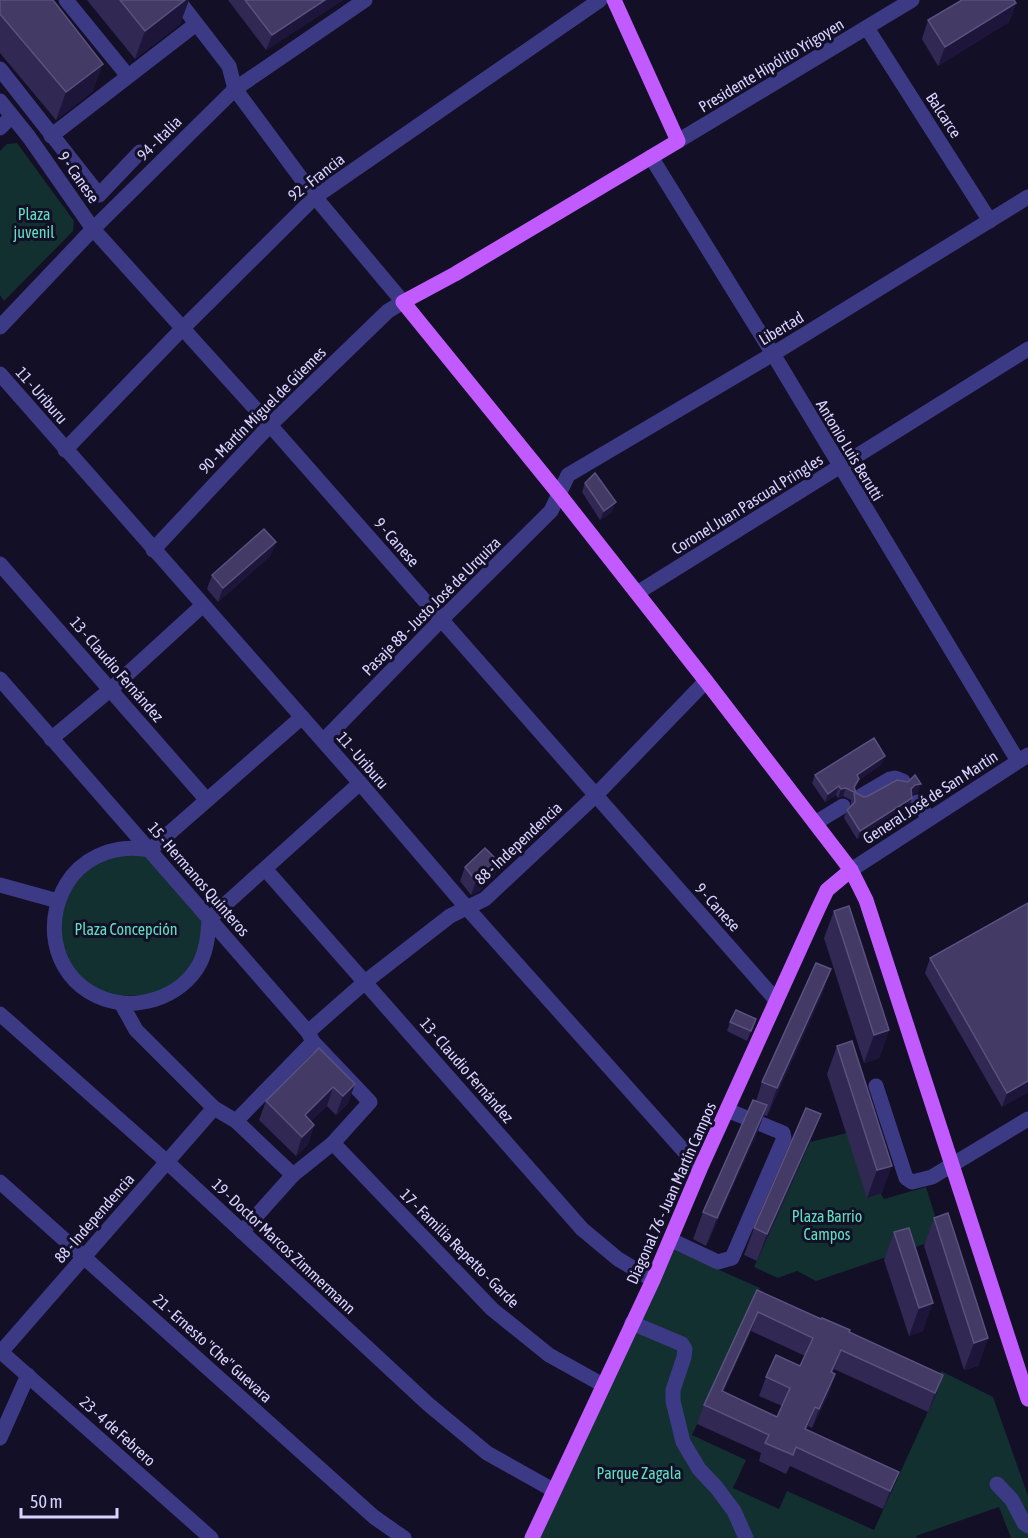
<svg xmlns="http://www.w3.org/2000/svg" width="1028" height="1538" viewBox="0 0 1028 1538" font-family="'Asap Condensed',sans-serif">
<rect width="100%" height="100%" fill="#130f26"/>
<g fill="#12302f">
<polygon points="17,143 74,221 73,231 4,301 0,295 0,151 7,144"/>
<polygon points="140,848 209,919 199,964 166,995 97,996 61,961 55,912 79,868"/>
<polygon points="847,1133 884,1199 926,1187 942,1238 816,1281 797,1271 778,1278 754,1267 810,1142"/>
<polygon points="674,1250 760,1288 692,1435 746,1460 733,1488 779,1509 787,1491 874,1530 936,1394 941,1371 993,1397 1028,1496 1028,1538 1011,1538 999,1507 916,1536 917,1538 538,1538"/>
</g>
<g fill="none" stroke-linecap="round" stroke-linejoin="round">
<g stroke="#3d3a85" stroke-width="15">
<polyline points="66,0 128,76"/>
<polyline points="867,28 990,221"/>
<polyline points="0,69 99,195 140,152"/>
<polyline points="0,101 29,137 93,229 270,425 776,1000"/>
<polyline points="0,128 12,116"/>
<polyline points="51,136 196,24"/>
<polyline points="678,141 912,0"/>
<polyline points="651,157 773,354 1018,761"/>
<polyline points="0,327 93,229 235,89 365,0"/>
<polyline points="0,374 360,783 467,908 700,1169"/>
<polyline points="65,450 182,329 315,197 600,0"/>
<polyline points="153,550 270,425 388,311 403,302 315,197 235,89 229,66 178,0"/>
<polyline points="0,564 206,799"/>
<polyline points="637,593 1028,349"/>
<polyline points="0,679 308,1032 313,1042 370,1102 333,1143 293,1175 242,1232"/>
<polyline points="51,739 111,689 203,605"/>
<polyline points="323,741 441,620 551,511 568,475 773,354 1028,197"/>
<polyline points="861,796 890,779 895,778 903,781"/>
<polyline points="917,802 929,818"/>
<polyline points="815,823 843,806"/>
<path d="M 150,850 C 121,844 91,853 72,876 C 42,915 50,974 97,996 C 133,1013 181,999 200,963 C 207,949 208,935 209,919 L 360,783"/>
<polyline points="150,850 302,717"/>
<polyline points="266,870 582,1229 618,1259 653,1280"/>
<polyline points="851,870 1028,755"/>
<polyline points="0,885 58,901"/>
<polyline points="121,1003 136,1030 214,1108 236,1121 293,1175"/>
<polyline points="0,1014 166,1161 428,1404 487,1453 553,1490"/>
<polyline points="308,1032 365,982 450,916 485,899 595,796 706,681"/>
<polyline points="876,1086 906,1178 912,1182 932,1177 1028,1119"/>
<polyline points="236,1121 313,1042"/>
<polyline points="333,1143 492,1309 549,1355 603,1385"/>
<polyline points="0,1182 374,1517 404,1538"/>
<polyline points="671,1240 718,1262 732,1258 784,1138 783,1133 727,1110"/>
<polyline points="632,1323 682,1344 685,1349 684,1357 673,1390 673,1401 683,1442 699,1469 716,1487 734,1511 746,1538"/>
<polyline points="0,1351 211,1538"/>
<polyline points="1,1352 214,1108"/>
<polyline points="0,1438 28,1375"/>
<polyline points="997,1484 1012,1500 1024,1523 1028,1526"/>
</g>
<g stroke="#c25bff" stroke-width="15">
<polyline points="614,0 678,141 455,274 403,302 559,494 706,681 851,870 866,900 1028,1399"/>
<polyline points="532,1538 653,1280 700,1169 818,909 827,890 851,870"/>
</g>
</g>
<g fill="#312854" fill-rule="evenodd">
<polygon points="0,0 93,91 56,120 0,53"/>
<polygon points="87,0 189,0 180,24 135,59"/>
<polygon points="228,0 343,0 266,50"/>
<polygon points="1016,3 1009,22 938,66 922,39 928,20"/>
<polygon points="585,483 612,512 600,520 582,492"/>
<polygon points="276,542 270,556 218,602 207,589 212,575"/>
<polygon points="882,764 859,780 855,789 856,793 864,797 918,793 912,794 909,807 857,839 844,818 847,810 851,805 851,800 843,796 838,798 836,795 825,802 812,783 815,775"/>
<polygon points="465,867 494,877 479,891 471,895 460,881"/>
<polygon points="834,911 889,1030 879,1058 864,1063 824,938"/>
<polygon points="930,958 1028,1092 1002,1107 925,973"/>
<polygon points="831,969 821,997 767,1116 764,1115 757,1133 706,1246 693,1239 703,1212 756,1101 762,1082"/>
<polygon points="756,1019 747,1041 727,1031 730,1022"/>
<polygon points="852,1041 882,1193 867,1198 827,1074 837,1046"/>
<polygon points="319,1048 355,1084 348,1103 336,1115 327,1106 311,1121 314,1125 308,1144 296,1156 259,1120 266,1101"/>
<polygon points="810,1142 757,1261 744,1255 754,1228"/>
<polygon points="934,1218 988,1338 978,1366 964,1370 924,1246"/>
<polygon points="909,1228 923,1331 909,1336 884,1260 894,1232"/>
<path d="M 757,1290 L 849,1332 L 936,1394 L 928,1412 L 834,1369 L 832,1373 L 835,1374 L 829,1393 L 812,1428 L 808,1426 L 806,1430 L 892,1491 L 883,1509 L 790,1466 L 786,1474 L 759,1461 L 761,1453 L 697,1424 L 704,1405 ZM 751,1331 L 805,1356 L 800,1366 L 766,1377 L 759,1396 L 782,1406 L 777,1417 L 723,1392 Z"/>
</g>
<g fill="#1d163a">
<polygon points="185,0 189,0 180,24 135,59 145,31"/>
<polygon points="325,0 343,0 266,50 272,35"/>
<polygon points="1016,3 1009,22 938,66 945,47"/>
<polygon points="103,64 93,91 56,120 66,92"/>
<polygon points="616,502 612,512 600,520 604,511"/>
<polygon points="276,542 270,556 218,602 223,588"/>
<polygon points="885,756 882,764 859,780 854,792 857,775"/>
<polygon points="921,784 918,793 912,794 911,789 915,785"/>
<polygon points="839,786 836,795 825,802 828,794"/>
<polygon points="846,788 843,796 838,798 841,789"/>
<polygon points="912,798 909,807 857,839 860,831"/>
<polygon points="500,863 494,877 479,891 471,895 476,881"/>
<polygon points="831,969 821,997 767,1116 777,1088"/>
<polygon points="889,1030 879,1058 864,1063 874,1035"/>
<polygon points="1028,1081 1028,1092 1002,1107 1007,1093"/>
<polygon points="355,1084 348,1103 336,1115 343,1096"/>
<polygon points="333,1087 327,1106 298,1134 305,1115"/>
<polygon points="767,1105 757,1133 706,1246 717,1218"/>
<polygon points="821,1114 810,1142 757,1261 767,1234"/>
<polygon points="314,1125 308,1144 296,1156 302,1137"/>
<polygon points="892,1166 882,1193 867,1198 877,1170"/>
<polygon points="933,1303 923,1331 909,1336 919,1308"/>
<polygon points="758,1312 751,1331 715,1410 722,1391"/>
<polygon points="988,1338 978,1366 964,1370 974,1343"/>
<polygon points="835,1374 829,1393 812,1428 819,1409"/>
<polygon points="943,1375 936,1394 928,1412 935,1393"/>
<polygon points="815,1407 808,1426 798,1448 805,1429"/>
<polygon points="899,1472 892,1491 883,1509 890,1491"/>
</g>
<g fill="#433a66" stroke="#5a527e" stroke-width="1.5" fill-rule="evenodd">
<polygon points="0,0 53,0 103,64 66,92 0,14"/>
<polygon points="120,0 185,0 145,31"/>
<polygon points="245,0 325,0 272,35"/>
<polygon points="962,0 1014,0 1016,3 945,47 928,20"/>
<polygon points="595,473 616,502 604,511 585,483"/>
<polygon points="264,529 276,542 223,588 212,575"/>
<polygon points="874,738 885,756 857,775 859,779 854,787 856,793 864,797 868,796 897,780 908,782 915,775 921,784 915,785 911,789 912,798 860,831 847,810 855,802 854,792 846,788 841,789 839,786 828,794 815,775"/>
<polygon points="485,848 500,863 485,877 476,881 465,867"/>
<polygon points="1028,903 1028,1081 1007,1093 930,958"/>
<polygon points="849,906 889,1030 874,1035 834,911"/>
<polygon points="816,963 831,969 777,1088 762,1082"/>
<polygon points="736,1010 756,1019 751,1031 730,1022"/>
<polygon points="852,1041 892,1166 877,1170 837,1046"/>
<polygon points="319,1048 355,1084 343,1096 333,1087 305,1115 314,1125 302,1137 266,1101"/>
<polygon points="753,1100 767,1105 717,1218 703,1212"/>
<polygon points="806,1108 821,1114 767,1234 754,1228"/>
<polygon points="948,1213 988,1338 974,1343 934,1218"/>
<polygon points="909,1228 933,1303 919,1308 894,1232"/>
<path d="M 757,1290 L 821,1319 L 822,1318 L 850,1330 L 849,1332 L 943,1375 L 935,1393 L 841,1350 L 831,1372 L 835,1374 L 819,1409 L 815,1407 L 805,1429 L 899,1472 L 890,1491 L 796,1447 L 793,1455 L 765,1443 L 769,1435 L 704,1405 ZM 758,1312 L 813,1338 L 800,1366 L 776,1355 L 766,1377 L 790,1388 L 777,1417 L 722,1391 Z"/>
</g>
<g text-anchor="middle" stroke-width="6" stroke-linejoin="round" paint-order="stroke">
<g font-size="16" fill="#d9d4ff" stroke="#130f26">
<text transform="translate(771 65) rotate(-31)" y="6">Presidente Hipólito Yrigoyen</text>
<text transform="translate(944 115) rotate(57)" y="6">Balcarce</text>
<text transform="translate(159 138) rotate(-45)" y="6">94 - Italia</text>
<text transform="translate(79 177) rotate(55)" y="6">9 - Canese</text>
<text transform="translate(316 177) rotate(-38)" y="6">92 - Francia</text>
<text transform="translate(781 328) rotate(-31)" y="6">Libertad</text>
<text transform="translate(42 395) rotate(49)" y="6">11 - Uriburu</text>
<text transform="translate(262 410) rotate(-45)" y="6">90 - Martín Miguel de Güemes</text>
<text transform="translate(850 450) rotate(59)" y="6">Antonio Luis Berutti</text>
<text transform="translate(747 504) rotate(-32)" y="6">Coronel Juan Pascual Pringles</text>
<text transform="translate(397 542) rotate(49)" y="6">9 - Canese</text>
<text transform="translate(431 606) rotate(-45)" y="6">Pasaje 88 - Justo José de Urquiza</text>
<text transform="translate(117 669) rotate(49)" y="6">13 - Claudio Fernández</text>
<text transform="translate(363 760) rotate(49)" y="6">11 - Uriburu</text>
<text transform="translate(930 797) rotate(-33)" y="6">General José de San Martín</text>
<text transform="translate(518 843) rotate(-43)" y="6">88 - Independencia</text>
<text transform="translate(199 879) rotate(49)" y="6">15 - Hermanos Quinteros</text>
<text transform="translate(718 907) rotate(48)" y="6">9 - Canese</text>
<text transform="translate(467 1070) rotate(49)" y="6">13 - Claudio Fernández</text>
<text transform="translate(671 1193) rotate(-66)" y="6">Diagonal 76 - Juan Martín Campos</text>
<text transform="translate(94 1218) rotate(-49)" y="6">88 - Independencia</text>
<text transform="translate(284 1246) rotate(43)" y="6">19 - Doctor Marcos Zimmermann</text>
<text transform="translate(460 1248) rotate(45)" y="6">17 - Familia Repetto - Garde</text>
<text transform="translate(213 1348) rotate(42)" y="6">21 - Ernesto "Che" Guevara</text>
<text transform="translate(118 1431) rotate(42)" y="6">23 - 4 de Febrero</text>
</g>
<g font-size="16" fill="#5fe0c0" stroke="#130f26">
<text x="34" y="220">Plaza<tspan x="34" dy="18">juvenil</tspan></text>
<text x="126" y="935">Plaza Concepción</text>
<text x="827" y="1222">Plaza Barrio<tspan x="827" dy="18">Campos</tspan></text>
<text x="639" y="1479">Parque Zagala</text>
</g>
</g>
<path d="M21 1508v9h96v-9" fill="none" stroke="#d9d4ff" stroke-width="3"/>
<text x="30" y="1508" font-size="18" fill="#d9d4ff" stroke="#130f26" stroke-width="4.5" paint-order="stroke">50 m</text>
</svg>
